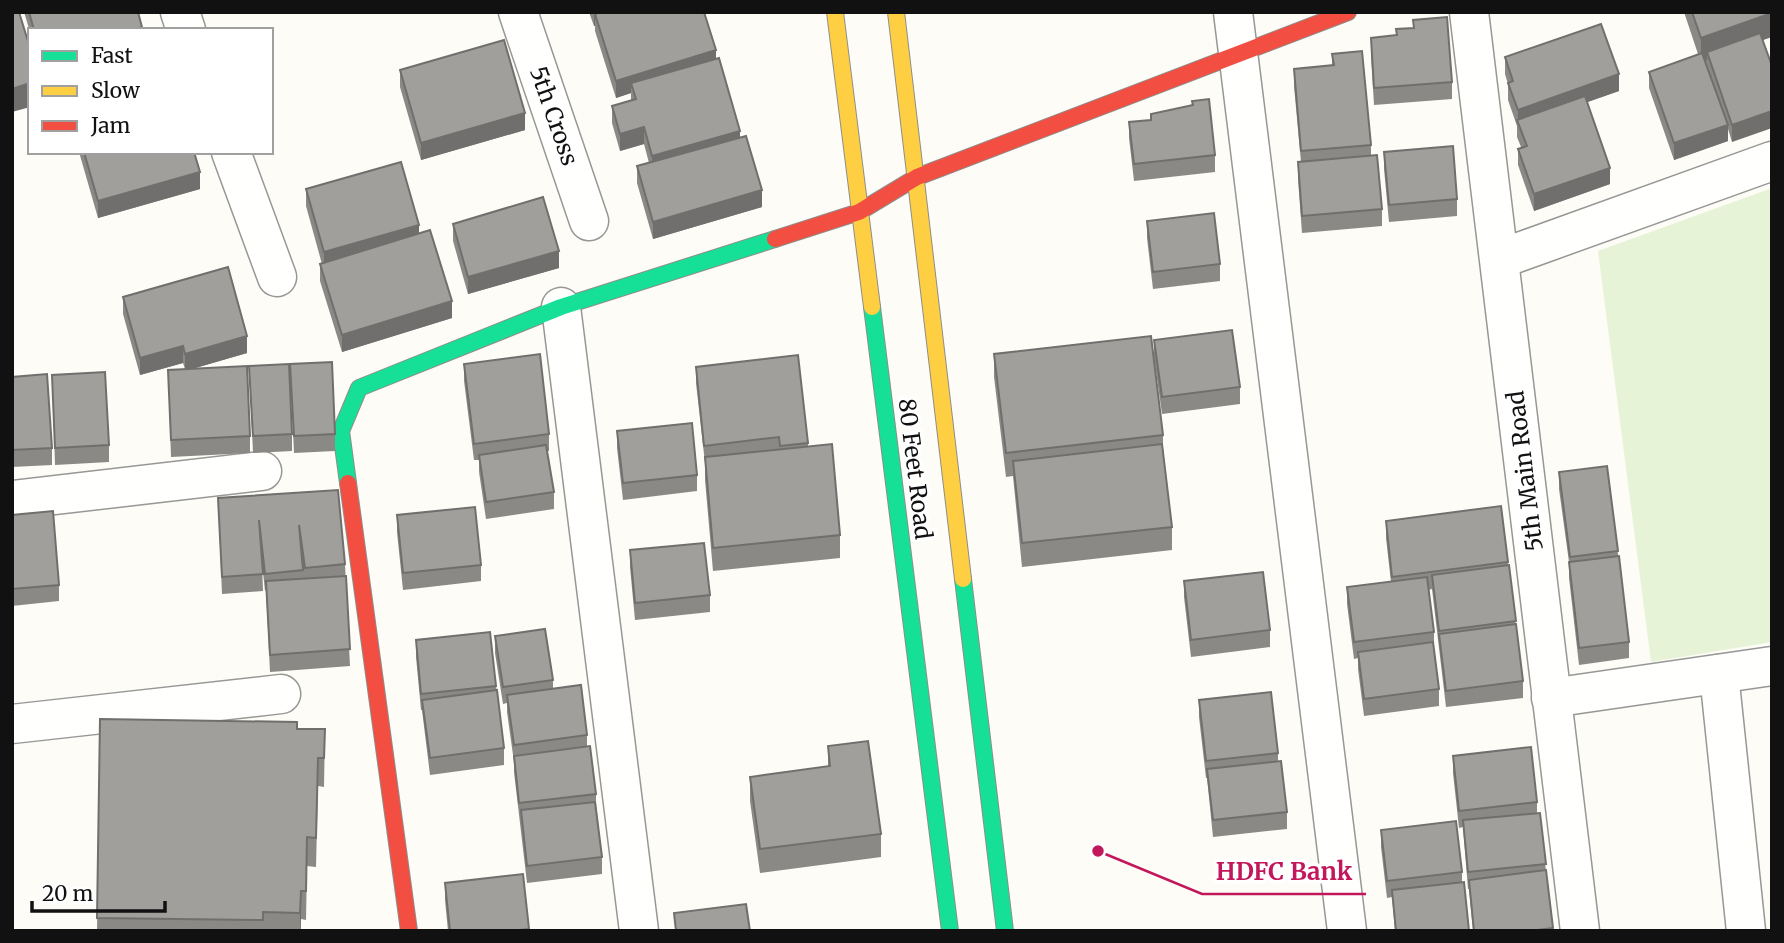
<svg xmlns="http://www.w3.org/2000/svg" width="1784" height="943" viewBox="0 0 1784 943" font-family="Merriweather,serif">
<rect width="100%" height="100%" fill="#fdfcf7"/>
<polygon fill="#e7f3d7" points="1772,188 1772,642 1651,662 1598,251"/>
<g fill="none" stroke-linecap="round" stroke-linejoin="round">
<defs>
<g id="street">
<polyline points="180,12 186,30"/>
<polyline points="518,12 589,221"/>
<polyline points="1233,12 1347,931"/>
<polyline points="1469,12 1580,931"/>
<polyline points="231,152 277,277"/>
<polyline points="1500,259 1772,161"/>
<polyline points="561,307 639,931"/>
<polyline points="12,500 262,471"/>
<polyline points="1719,674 1746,931"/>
<polyline points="1551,698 1772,666"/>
<polyline points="12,724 281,694"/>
</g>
<g id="fast">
<polyline points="872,307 950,931"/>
<polyline points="348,483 341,431 359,388 561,307 775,239"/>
<polyline points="963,579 1005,931"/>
</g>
<g id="slow">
<polyline points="835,12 872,307"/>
<polyline points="896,12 963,579"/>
</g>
<g id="jam">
<polyline points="775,239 859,212 917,177 1348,12"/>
<polyline points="348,483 409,931"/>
</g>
</defs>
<use href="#street" stroke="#979795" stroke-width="41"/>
<use href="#fast" stroke="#8e8d8b" stroke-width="18"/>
<use href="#slow" stroke="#8e8d8b" stroke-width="18"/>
<use href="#jam" stroke="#8e8d8b" stroke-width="18"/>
<use href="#street" stroke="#fffffe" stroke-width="38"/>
<use href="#fast" stroke="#16e098" stroke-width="16"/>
<use href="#slow" stroke="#ffcf43" stroke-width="16"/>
<use href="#jam" stroke="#f24e42" stroke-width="16"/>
</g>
<g fill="#8a8986">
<polygon points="24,12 138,12 142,30 30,30 30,32"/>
<polygon points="589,12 704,12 716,58 762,207 653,239 637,183 637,166 649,163 644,144 620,151 612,123 612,106 631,100 631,93 616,98 595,31 595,26 594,26"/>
<polygon points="1684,12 1772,12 1732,142 1728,129 1728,141 1674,160 1649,88 1649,72 1698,54"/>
<polygon points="1396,29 1452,82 1452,99 1374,105 1371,55 1371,38 1396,35"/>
<polygon points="1332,54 1371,145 1371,156 1382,209 1382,226 1302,233 1298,179 1298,162 1301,162 1294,86 1294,69 1332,65"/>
<polygon points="1505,57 1619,91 1587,102 1610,184 1534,211 1518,165 1518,149 1521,147 1517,137 1517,126 1508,100 1508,84 1505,74"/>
<polygon points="400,70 525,130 421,160 400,87"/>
<polygon points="1129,122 1215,155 1215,172 1134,181 1129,138"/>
<polygon points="79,152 194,152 200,189 98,218"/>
<polygon points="1384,152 1457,199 1457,216 1389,222 1384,169"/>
<polygon points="306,189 419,234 452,318 342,352 320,281 320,264 322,264 306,206"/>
<polygon points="1147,221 1220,264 1220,281 1153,289 1147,238"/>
<polygon points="453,224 559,268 468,294 453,241"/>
<polygon points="123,297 247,353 192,369 250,436 250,453 171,457 168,370 185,369 183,363 140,375 123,314"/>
<polygon points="1154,340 1240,387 1240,404 1162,414 1154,357"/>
<polygon points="994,354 1163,435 1163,448 1172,527 1172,550 1022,567 1013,476 1006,477 994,377"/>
<polygon points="290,364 335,434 335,451 294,453"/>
<polygon points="464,364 549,434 549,451 547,451 554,492 554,509 486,519 479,472 479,460 474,460 464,381"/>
<polygon points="249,366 292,434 292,451 253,453"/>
<polygon points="696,367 808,443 808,447 840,535 840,558 713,571 705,480 705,463 696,383"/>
<polygon points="52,375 109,445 109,462 55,465"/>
<polygon points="12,377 52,448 52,465 12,467"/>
<polygon points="617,431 697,475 697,491 623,500 617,448"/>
<polygon points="1607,466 1629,642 1629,658 1579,665 1569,578 1569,562 1559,489 1559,472"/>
<polygon points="218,498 345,564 350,666 270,672 266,590 265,591 262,563 263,591 222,594"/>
<polygon points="1501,506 1523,681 1523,698 1446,707 1432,589 1428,590 1434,632 1434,649 1439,689 1439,706 1364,716 1358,669 1358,658 1354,659 1347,604 1347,587 1391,582 1386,538 1386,521"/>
<polygon points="12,515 59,585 59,601 12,606"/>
<polygon points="397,515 481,565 481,581 403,590 397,532"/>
<polygon points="630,550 710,595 710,612 635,620 630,567"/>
<polygon points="1184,581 1270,630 1270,647 1191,657 1184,597"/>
<polygon points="495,636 553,680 553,689 587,735 587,746 596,794 596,803 602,857 602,874 527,883 514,772 514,762 507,712 507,703 503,704 495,653"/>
<polygon points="416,640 496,686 504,748 504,765 430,775 422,710 421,710 416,657"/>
<polygon points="1199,700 1278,753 1278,761 1287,812 1287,829 1213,837 1207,778 1206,778 1199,717"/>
<polygon points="100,719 297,729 325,729 324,787 318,786 316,867 307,866 306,920 301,919 301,931 97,931"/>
<polygon points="828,746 881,834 881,857 760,873 750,801 750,777 828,767"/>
<polygon points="1453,756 1537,802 1537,813 1546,870 1553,931 1473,931 1469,889 1468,889 1463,827 1459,828 1453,773"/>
<polygon points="1381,830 1462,872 1462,883 1469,931 1395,931 1392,897 1387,898 1381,847"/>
<polygon points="523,874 529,931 448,931 445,900 445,883"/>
</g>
<g fill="#716f6d">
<polygon points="594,12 641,12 595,14 595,26 594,26"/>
<polygon points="1772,13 1772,37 1709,59 1707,52 1707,60 1701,62 1701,38"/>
<polygon points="716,50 716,67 631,83 631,93 616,98 616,81"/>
<polygon points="1619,74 1619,91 1520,126 1518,121 1518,110"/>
<polygon points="30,83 30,107 12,112 12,89"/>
<polygon points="1772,111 1772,128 1732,142 1732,125"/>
<polygon points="525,113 525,130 421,160 421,143"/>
<polygon points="1728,125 1728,141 1674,160 1674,143"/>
<polygon points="644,127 644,144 620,151 620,134"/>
<polygon points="740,131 740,147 652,172 652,156"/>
<polygon points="1610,168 1610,184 1534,211 1534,194"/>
<polygon points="200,172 200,189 98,218 98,201"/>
<polygon points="762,190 762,207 653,239 653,222"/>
<polygon points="419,225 419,242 324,269 324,252"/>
<polygon points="559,251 559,268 468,294 468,277"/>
<polygon points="452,301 452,318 342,352 342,335"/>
<polygon points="247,336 247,353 185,371 185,354"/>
<polygon points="183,346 183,363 140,375 140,358"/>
<polygon points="301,891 301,919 300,931 300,913"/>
</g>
<g fill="#a19f9c" stroke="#716f6d" stroke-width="2">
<polygon points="12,12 19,12 30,48 30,83 12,89"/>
<polygon points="29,12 138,12 142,27 132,30 34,30"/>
<polygon points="600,12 704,12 716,50 616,81 595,14"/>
<polygon points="1692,12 1772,12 1772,13 1701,38"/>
<polygon points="1447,17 1452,82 1374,88 1371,38 1397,35 1396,29 1414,28 1413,20"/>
<polygon points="1601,24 1619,74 1518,110 1508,83 1513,81 1505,57"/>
<polygon points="1760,33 1772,66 1772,111 1732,125 1707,52"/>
<polygon points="504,40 525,113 421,143 400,70"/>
<polygon points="1362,51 1371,145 1301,151 1294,69 1334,65 1332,54"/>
<polygon points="1702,53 1728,125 1674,143 1649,72"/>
<polygon points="719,58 740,131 652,156 644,127 620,134 612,106 636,99 631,83"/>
<polygon points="1585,96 1610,168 1534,194 1518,149 1527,146 1517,120"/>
<polygon points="1209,99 1215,155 1134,164 1129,122 1151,120 1151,114 1193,105 1192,101"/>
<polygon points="746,136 762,190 653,222 637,166"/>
<polygon points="1453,146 1457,199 1389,205 1384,152"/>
<polygon points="84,152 194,152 200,172 98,201"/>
<polygon points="1377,155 1382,209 1302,216 1298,162"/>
<polygon points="401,162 419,225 324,252 306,189"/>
<polygon points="543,197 559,251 468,277 453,224"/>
<polygon points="1214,213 1220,264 1153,272 1147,221"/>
<polygon points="430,230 452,301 342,335 320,264"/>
<polygon points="228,267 247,336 185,354 183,346 140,358 123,297"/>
<polygon points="1232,330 1240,387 1162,397 1154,340"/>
<polygon points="1151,336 1163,435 1006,453 994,354"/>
<polygon points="540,354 549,434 474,444 464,364"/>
<polygon points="798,355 808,443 780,446 779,437 704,446 696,367"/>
<polygon points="332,362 335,434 294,436 290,364"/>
<polygon points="289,364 292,434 253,436 249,366"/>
<polygon points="247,366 250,436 171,440 168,370"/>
<polygon points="105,372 109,445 55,448 52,375"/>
<polygon points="47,374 52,448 12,450 12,377"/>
<polygon points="692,423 697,475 623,483 617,431"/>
<polygon points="832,444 840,535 713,548 705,457"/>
<polygon points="1162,444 1172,527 1022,543 1013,461"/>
<polygon points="546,445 554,492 486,502 479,455"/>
<polygon points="1607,466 1618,551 1570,557 1559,472"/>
<polygon points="338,490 345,564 305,568 299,525 303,570 265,574 259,520 263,574 222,577 218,498"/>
<polygon points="1501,506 1508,562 1392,577 1386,521"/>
<polygon points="475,507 481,565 403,573 397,515"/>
<polygon points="53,511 59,585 12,589 12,515"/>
<polygon points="704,543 710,595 635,603 630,550"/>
<polygon points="1619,556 1629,642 1579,648 1569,562"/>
<polygon points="1509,565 1516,621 1439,631 1432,575"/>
<polygon points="1263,572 1270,630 1191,640 1184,581"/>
<polygon points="346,576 350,649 270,655 266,581"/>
<polygon points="1427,577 1434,632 1354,642 1347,587"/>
<polygon points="1516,624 1523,681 1446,691 1439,634"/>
<polygon points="545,629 553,680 503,687 495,636"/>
<polygon points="490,632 496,686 421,694 416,640"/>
<polygon points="1433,642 1439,689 1364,699 1358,652"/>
<polygon points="581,685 587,735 514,745 507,695"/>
<polygon points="497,690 504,748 430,758 422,700"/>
<polygon points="1271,692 1278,753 1206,761 1199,700"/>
<polygon points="100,719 297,722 297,729 325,729 324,758 318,758 316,838 307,837 306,891 301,891 300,913 263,912 263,920 97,918"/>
<polygon points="868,741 881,834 760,849 750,777 830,766 828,746"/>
<polygon points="590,746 596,794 519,803 514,756"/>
<polygon points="1531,747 1537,802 1459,811 1453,756"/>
<polygon points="1281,761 1287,812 1213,820 1207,769"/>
<polygon points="595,802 602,857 527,866 521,810"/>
<polygon points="1540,813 1546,864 1468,872 1463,820"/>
<polygon points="1456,821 1462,872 1387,881 1381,830"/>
<polygon points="1546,870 1553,928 1529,931 1474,931 1469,880"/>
<polygon points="523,874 529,929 511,931 450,931 445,883"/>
<polygon points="1464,882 1469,931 1396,931 1392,890"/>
<polygon points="746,904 750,931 676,931 674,913"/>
</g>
<g text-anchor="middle" stroke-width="7" stroke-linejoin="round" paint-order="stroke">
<g font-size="23" fill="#111" stroke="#fff">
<text transform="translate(554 116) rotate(71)" y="8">5th Cross</text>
<text transform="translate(915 469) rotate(83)" y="8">80 Feet Road</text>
<text transform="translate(1525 471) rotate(-97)" y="8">5th Main Road</text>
</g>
</g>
<path fill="none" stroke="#c2185b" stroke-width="2.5" d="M1098 851L1202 894H1366"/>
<circle fill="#c2185b" stroke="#fff" stroke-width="2.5" cx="1098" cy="851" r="7"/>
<g font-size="24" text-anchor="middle" font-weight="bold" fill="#c2185b" stroke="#fff" stroke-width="7" stroke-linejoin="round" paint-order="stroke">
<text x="1284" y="880">HDFC Bank</text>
</g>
<rect width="1784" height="943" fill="none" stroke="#111111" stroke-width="28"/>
<rect x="28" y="28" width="245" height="126" fill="#ffffff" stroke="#a0a0a0" stroke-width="2"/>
<rect x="42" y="51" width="35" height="10" fill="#16e098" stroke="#a0a0a0" stroke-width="2"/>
<text x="91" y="63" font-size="21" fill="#111111">Fast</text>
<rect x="42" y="86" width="35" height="10" fill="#ffcf43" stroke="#a0a0a0" stroke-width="2"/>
<text x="91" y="98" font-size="21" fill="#111111">Slow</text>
<rect x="42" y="121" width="35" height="10" fill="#f24e42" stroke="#a0a0a0" stroke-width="2"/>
<text x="91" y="133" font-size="21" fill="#111111">Jam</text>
<path d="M32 901v10h133v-10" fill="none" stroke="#111111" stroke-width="3.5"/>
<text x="42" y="901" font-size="21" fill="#111111" stroke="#ffffff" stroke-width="5" paint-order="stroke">20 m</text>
</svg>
